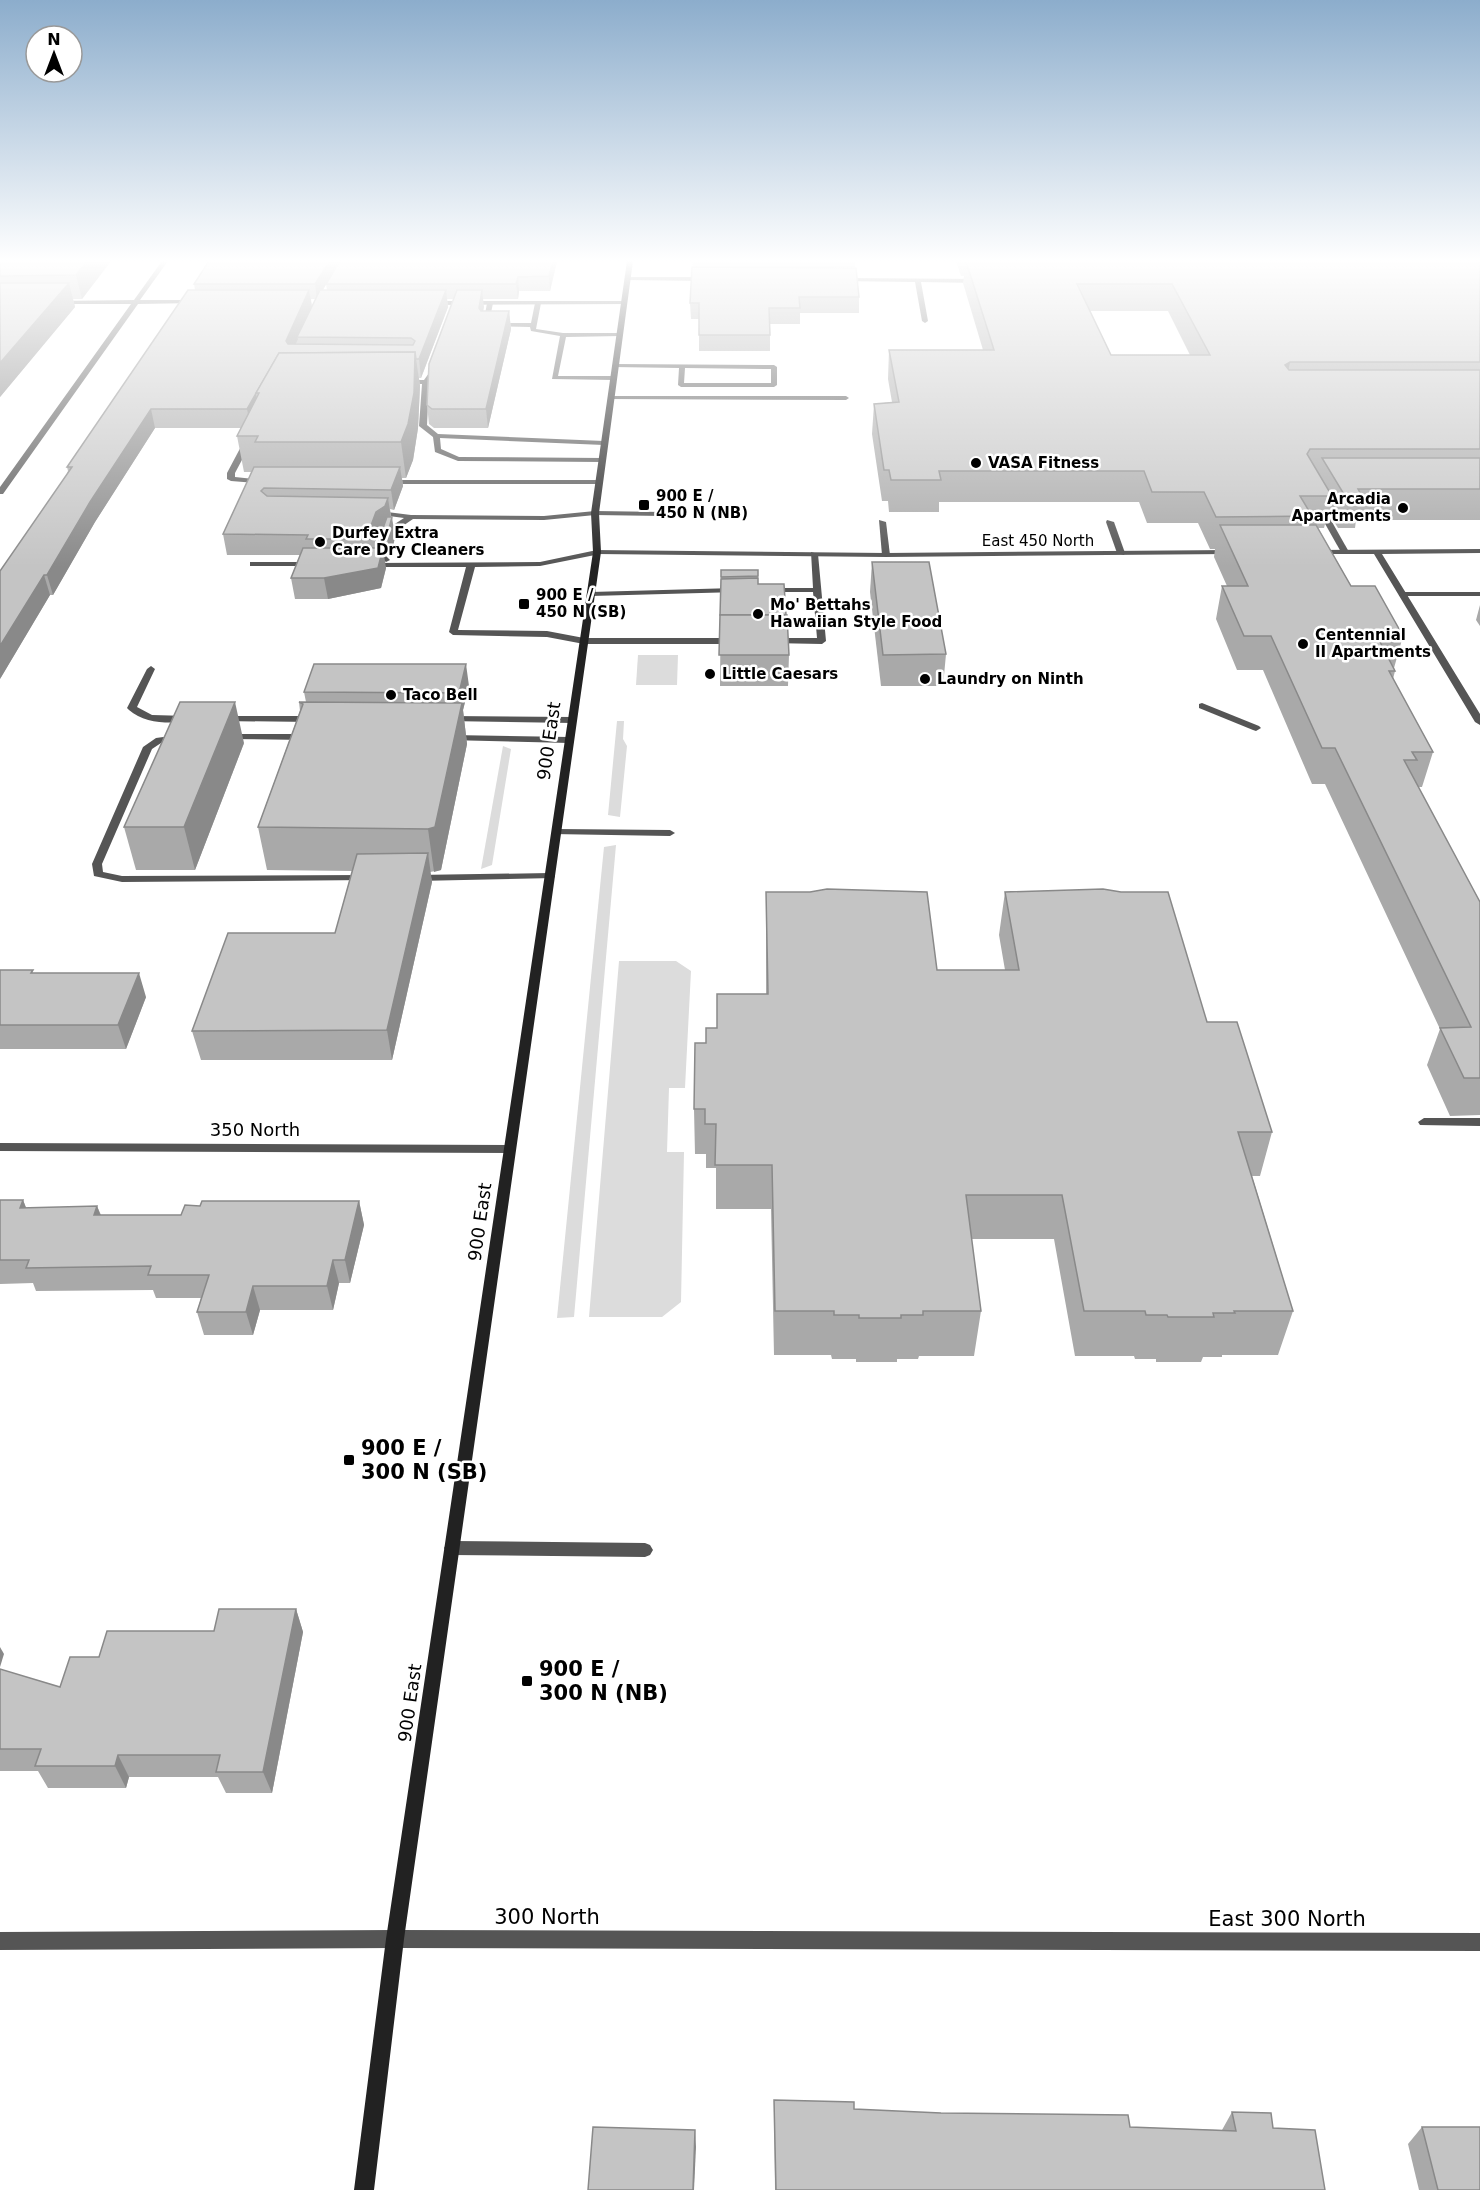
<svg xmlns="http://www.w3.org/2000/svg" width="1480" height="2190" viewBox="0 0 1480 2190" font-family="'DejaVu Sans',sans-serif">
<rect width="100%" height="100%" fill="#fff"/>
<g fill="#dcdcdc">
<polygon points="638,655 678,655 677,685 636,685"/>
<polygon points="617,721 624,721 623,739 627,746 620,817 608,815"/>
<polygon points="503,746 511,749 492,865 481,869"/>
<polygon points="616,845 574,1317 557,1318 604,847"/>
<polygon points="619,961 676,961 691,971 685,1088 669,1088 667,1152 684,1152 681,1302 662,1317 589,1317"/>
</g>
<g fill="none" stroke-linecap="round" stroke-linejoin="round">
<g fill="#555" fill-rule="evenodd">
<polygon points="490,301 493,303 489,323 531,323 535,303 538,301 541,303 536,329 563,333 622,333 623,334 620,336 566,337 558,376 613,376 616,378 613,380 552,379 560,336 531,331 530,327 483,326 487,303"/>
<path d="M 615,364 L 774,365 L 777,367 L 777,385 L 774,387 L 681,387 L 678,385 L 679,368 L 613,367 L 612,366 ZM 685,368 L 771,369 L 771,383 L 684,383 Z"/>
<polygon points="429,373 432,375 429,382 427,425 438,434 604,441 608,443 604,445 440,438 441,449 459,457 602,458 606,460 602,462 458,461 435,452 433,437 419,426 422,384 403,384 400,382 403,380 424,380"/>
<polygon points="610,396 846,396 849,398 846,400 608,399 608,397"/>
<polygon points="245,439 252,441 235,473 235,477 264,480 267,480 267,484 231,481 227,479 227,473"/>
<polygon points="383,480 599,480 603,482 599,484 383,484"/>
<polygon points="1316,504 1323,506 1349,552 1348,554 1341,552 1315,506"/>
<polygon points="371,510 411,515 544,516 595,511 664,512 668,514 664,516 595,515 544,520 413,519 388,536 382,552 390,560 386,562 374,552 381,533 404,518 374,514 370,512"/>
<polygon points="879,520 886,522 890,555 886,557 882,555"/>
<polygon points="1107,520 1114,522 1125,553 1124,555 1117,553 1106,522"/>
<polygon points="597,550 600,550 600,554 540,566 475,567 458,630 547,631 584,638 735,638 739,641 735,644 584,644 547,637 453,635 449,632 466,567 372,567 368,565 372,563 540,562"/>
<polygon points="811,552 818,554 826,641 822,644 770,643 769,641 773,638 817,638 813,592 771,592 767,590 771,588 813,588"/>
<polygon points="250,562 312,562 316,564 312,566 250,566"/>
<polygon points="735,588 738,588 738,592 591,596 587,594 591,592"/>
<rect x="1399" y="592" width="81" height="4"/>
<path d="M 151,666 L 155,669 L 137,707 L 152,715 L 188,716 L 193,719 L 191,721 C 171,724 145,724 129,710 L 127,708 L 147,669 Z"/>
<polygon points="1202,703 1259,726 1261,728 1256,731 1253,730 1199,708 1199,704"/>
<polygon points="224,716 311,716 316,719 311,722 221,721 219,719"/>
<polygon points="449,716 572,717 577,720 572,723 446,721 444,719"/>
<polygon points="229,734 307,734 312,737 307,740 226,739 224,737"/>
<polygon points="178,735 183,738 181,740 161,743 152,749 102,864 103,872 122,876 366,875 370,876 371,878 370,880 122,882 94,876 92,864 143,747 156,738"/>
<polygon points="451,735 569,737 574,740 569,743 448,740 448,736"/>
<polygon points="556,829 670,830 675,833 670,836 552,834 552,830"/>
<polygon points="550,873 555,876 554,878 417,881 412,878 417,875"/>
<polygon points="1424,1118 1480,1118 1480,1126 1420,1125 1418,1122"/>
<polygon points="452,1541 645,1543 650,1545 653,1550 650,1555 645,1557 452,1555 447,1553 444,1548 447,1543"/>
</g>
<g fill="#555" fill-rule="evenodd">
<polygon points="162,261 168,261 140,300 194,300 196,303 138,304 3,494 0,494 0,487 131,304 58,304 56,301 134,300"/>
<polygon points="625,277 707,277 710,279 707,281 627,280"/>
<polygon points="841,278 980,279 983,281 980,283 921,282 928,321 925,323 922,321 915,282 839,281"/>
<polygon points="624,301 626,304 433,305 430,303 433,301"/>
<polygon points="1480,549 1480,553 1382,554 1480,714 1480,725 1475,722 1374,554 1315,554 1311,552 1315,550"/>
<polygon points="594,550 886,553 1229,550 1233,552 1229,554 886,557 597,554 594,554"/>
<polygon points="0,1143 510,1145 516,1149 510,1153 0,1151"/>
<polygon points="395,1930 401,1933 404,1939 401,1945 395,1948 0,1950 0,1932"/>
</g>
<polygon fill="#555" fill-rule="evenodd" points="395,1930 1480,1933 1480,1951 395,1948 389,1945 386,1939 389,1933"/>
<polygon fill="#222" fill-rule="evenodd" points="627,261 633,261 599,513 601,552 404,1939 374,2190 354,2190 386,1939 593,552 591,513"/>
</g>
<g fill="#a9a9a9" fill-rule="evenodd">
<polygon points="0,261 111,261 82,299 73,299 75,307 0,397"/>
<path d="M 209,261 L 557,261 L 550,291 L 519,291 L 518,299 L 483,299 L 483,311 L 509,311 L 511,329 L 488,428 L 434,428 L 429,424 L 427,405 L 454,299 L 447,299 L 448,307 L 421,378 L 419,378 L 420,386 L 418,428 L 413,460 L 406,478 L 402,478 L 403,486 L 394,510 L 390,509 L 395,538 L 390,557 L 385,551 L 382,530 L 379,532 L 375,542 L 376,548 L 386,568 L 381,588 L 328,599 L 295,599 L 291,578 L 300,555 L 227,555 L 223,534 L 252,472 L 244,472 L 237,436 L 242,428 L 155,428 L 95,522 L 53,595 L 50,595 L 0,679 L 68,471 L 67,467 L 195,290 L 194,284 ZM 326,284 L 327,290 L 323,290 ZM 311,299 L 316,299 L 312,307 Z"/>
<path d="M 693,261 L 1480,261 L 1480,520 L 1356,520 L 1355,528 L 1338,528 L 1328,512 L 1324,528 L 1318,528 L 1351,586 L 1403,636 L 1394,668 L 1395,671 L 1393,679 L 1433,752 L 1422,787 L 1418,787 L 1480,902 L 1480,1115 L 1450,1116 L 1427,1065 L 1440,1029 L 1325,784 L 1312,784 L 1263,670 L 1237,670 L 1216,619 L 1222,586 L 1227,586 L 1214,557 L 1215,549 L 1210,549 L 1198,523 L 1147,523 L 1139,502 L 939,502 L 939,512 L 889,512 L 888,501 L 882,501 L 872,434 L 874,404 L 892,402 L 888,379 L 889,350 L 983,350 L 963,283 L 964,276 L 961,276 L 956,261 L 855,261 L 855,268 L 859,297 L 859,313 L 800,313 L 800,324 L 770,324 L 770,351 L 699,351 L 699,319 L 691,319 L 690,303 ZM 1090,311 L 1168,311 L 1190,355 L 1111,355 Z"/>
<polygon points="872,562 946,654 943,686 881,686 870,592"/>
<polygon points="721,570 758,570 758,584 789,655 788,686 720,686"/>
<polygon points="1480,605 1480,626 1476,620"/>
<polygon points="469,686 463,710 467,744 441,870 430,872 432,882 392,1060 201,1060 192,1031 335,933 352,871 267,870 258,827 300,711 299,702 306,702 304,692"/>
<polygon points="244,743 195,870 136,870 124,827"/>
<polygon points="766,892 937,970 1005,970 999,935 1005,892 1207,1022 1272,1132 1260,1176 1252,1176 1293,1311 1278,1355 1222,1355 1222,1357 1203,1357 1201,1362 1156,1362 1156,1359 1135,1359 1134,1356 1075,1356 1054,1239 971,1239 981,1311 974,1356 919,1356 918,1359 897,1359 897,1362 856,1362 856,1359 832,1359 831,1355 774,1355 771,1209 716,1209 716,1168 706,1168 706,1154 695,1154 694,1109 706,1043 717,1028 766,994"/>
<polygon points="0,970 34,973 146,997 126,1049 0,1049"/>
<polygon points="0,1200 23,1200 26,1208 97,1206 101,1215 181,1215 200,1206 359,1201 364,1225 350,1283 339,1283 333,1310 260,1310 253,1335 204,1335 197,1312 201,1298 156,1298 153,1290 36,1291 33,1283 0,1284"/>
<polygon points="296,1609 303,1632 272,1793 226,1793 218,1777 129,1777 126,1788 48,1788 38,1771 0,1771 0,1669 60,1687 99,1657 214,1631"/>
<polygon points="774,2100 854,2109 1130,2127 1222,2130 1232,2112 1273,2128 1325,2190 775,2190"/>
<polygon points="1422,2127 1480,2190 1419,2190 1408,2144"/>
</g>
<g fill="#898989">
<polygon points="87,261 111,261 82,299 76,275"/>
<polygon points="330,261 341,261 317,299 315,284"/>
<polygon points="553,261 557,261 550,291 549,276"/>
<polygon points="518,277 519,291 518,299 516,284"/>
<polygon points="69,283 75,307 0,397 0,363"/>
<polygon points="309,290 312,307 297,337 298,339 289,359 286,341"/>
<polygon points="446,290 448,307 421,378 419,359"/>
<polygon points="482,290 484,307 481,326 479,308"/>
<polygon points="509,311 511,329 488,428 486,409"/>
<polygon points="415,352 420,386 418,428 413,460 406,478 401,442"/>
<polygon points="1290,362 1284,391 1285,365"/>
<polygon points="256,394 260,413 251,428 247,409"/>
<polygon points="151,409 155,428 95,522 53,595 47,575 90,502"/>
<polygon points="400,467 403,486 394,510 391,490"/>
<polygon points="388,498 391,518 388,526 379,532 375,542 375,539 369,531 376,512"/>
<polygon points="392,517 395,538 390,557 387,536"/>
<polygon points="383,548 386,568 381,588 328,599 324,578"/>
<polygon points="44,575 50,595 0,679 0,646"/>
<polygon points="466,664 469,686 463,710 467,744 441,870 434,872 428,829 461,708 459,693"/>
<polygon points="235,702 244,743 195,870 184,827"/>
<polygon points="428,853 432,882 392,1060 387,1030"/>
<polygon points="139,973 146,997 126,1049 118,1025"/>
<polygon points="23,1200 32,1223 20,1208"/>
<polygon points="359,1201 364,1225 350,1283 345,1260"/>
<polygon points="97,1206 106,1230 94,1215"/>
<polygon points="333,1260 339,1283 333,1310 327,1286"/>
<polygon points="253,1286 260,1310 253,1335 246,1312"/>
<polygon points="296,1609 303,1632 272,1793 263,1772"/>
<polygon points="0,1647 4,1654 0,1667"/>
<polygon points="118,1755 129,1777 126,1788 115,1766"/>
<polygon points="695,2130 696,2147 694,2190 693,2190"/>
</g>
<g fill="#c4c4c4" stroke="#898989" stroke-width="1.5" fill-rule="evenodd">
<polygon points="0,261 87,261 76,275 0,276"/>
<polygon points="209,261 330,261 315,284 194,284"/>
<polygon points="340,261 553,261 549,276 518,277 516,284 326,284"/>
<path d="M 966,261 L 1480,261 L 1480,362 L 1290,362 L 1285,365 L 1289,370 L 1480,370 L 1480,449 L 1310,449 L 1307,454 L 1332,496 L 1300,496 L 1312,516 L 1216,517 L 1204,492 L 1152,492 L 1144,471 L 939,471 L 941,480 L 891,480 L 889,470 L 884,470 L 874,404 L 899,402 L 889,350 L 994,350 ZM 1077,284 L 1172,284 L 1210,355 L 1111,355 Z"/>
<polygon points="692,267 856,268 859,297 799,297 800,308 769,308 770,335 699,335 699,303 690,303"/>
<polygon points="0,283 69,283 0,363"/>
<polygon points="188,290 309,290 286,341 288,344 413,345 415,341 411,338 297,337 320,290 446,290 419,359 416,359 415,352 279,353 247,409 151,409 90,502 47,575 44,575 0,646 0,571 72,467 67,467"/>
<polygon points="457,290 482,290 479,308 481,311 509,311 486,409 432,409 427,405 429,364"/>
<polygon points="415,352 414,393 408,424 401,442 255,442 258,436 237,436 259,393 256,393 279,353"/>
<polygon points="1322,458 1480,458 1480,489 1358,489 1362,496 1345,496"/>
<polygon points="254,467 400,467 391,490 264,488 261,491 267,496 388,498 385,506 376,512 369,531 375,539 306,539 308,535 223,534"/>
<polygon points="387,517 392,517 387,536 382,531"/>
<polygon points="1220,525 1316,525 1351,586 1375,586 1403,636 1377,636 1395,671 1389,671 1433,752 1412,752 1417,760 1404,760 1480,902 1480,1078 1464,1078 1440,1028 1471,1027 1335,748 1322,748 1271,636 1244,636 1222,586 1248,586"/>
<polygon points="303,548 383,548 378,568 324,578 291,578"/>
<polygon points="872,562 929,562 946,654 883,655"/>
<polygon points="721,570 758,570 758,576 721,577"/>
<polygon points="758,578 758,584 784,584 786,615 720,615 721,579"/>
<polygon points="720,615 787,615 789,655 719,655"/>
<polygon points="314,664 466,664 459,693 304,692"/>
<polygon points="180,702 235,702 184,827 124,827"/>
<polygon points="299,702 462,703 435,827 428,829 258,827 303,704"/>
<polygon points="428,853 387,1030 192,1031 228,933 335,933 357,854"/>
<polygon points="827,889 927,892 937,970 1019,970 1005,892 1103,889 1121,892 1168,892 1207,1022 1237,1022 1272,1132 1238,1132 1293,1311 1234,1311 1235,1313 1213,1313 1214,1317 1168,1317 1167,1315 1146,1315 1145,1311 1084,1311 1062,1195 966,1195 981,1311 923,1311 923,1315 901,1315 901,1318 859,1318 859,1315 834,1315 834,1311 775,1311 772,1165 715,1165 716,1124 705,1124 705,1109 694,1109 695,1043 706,1043 706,1028 717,1028 717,994 768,994 766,892 810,892"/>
<polygon points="0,970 33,970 31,973 139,973 118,1025 0,1025"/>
<polygon points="0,1200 23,1200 20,1208 97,1206 94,1215 181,1215 185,1205 200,1206 202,1201 359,1201 345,1260 333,1260 327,1286 253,1286 246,1312 197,1312 209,1275 148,1275 151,1266 26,1268 29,1260 0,1260"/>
<polygon points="219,1609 296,1609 263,1772 216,1772 220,1755 118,1755 115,1766 35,1766 41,1749 0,1749 0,1669 60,1687 70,1657 99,1657 107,1631 214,1631"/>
<polygon points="774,2100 854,2102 854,2109 941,2113 1128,2115 1130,2127 1236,2131 1232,2112 1271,2113 1273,2128 1315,2130 1325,2190 776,2190"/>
<polygon points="593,2127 695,2130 693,2190 588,2190"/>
<polygon points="1422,2127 1480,2127 1480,2190 1438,2190"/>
</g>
<linearGradient id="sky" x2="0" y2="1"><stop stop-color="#8cadcc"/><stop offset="0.46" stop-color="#fff"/><stop offset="1" stop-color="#fff" stop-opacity="0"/></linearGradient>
<rect width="1480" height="567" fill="url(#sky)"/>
<g fill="#000" stroke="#fff" stroke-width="2">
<circle cx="976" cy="463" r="6"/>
<rect x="638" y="499" width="12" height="12" rx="3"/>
<circle cx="1403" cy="508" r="6"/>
<circle cx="320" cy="542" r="6"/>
<rect x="518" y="598" width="12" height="12" rx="3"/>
<circle cx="758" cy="614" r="6"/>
<circle cx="1303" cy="644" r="6"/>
<circle cx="710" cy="674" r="6"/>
<circle cx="925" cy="679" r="6"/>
<circle cx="391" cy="695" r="6"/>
<rect x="343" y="1454" width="12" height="12" rx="3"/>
<rect x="521" y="1675" width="12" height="12" rx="3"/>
</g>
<g text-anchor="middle" stroke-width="5" stroke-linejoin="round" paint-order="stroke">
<g font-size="15" font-weight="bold" fill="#000" stroke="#fff" text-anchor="start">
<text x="988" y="468">VASA Fitness</text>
<text x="656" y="501">900 E /<tspan x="656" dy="17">450 N (NB)</tspan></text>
<text x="1391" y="504" text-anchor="end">Arcadia<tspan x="1391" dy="17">Apartments</tspan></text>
<text x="332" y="538">Durfey Extra<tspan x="332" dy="17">Care Dry Cleaners</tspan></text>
<text x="536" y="600">900 E /<tspan x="536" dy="17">450 N (SB)</tspan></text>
<text x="770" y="610">Mo' Bettahs<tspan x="770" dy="17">Hawaiian Style Food</tspan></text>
<text x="1315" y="640">Centennial<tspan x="1315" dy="17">II Apartments</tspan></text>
<text x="722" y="679">Little Caesars</text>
<text x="937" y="684">Laundry on Ninth</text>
<text x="403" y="700">Taco Bell</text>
</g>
<g font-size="15" fill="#000" stroke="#fff">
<text x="1038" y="546">East 450 North</text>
</g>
<g font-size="18" fill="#000" stroke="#fff">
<text transform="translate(549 741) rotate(-82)" y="6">900 East</text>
<text x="255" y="1136">350 North</text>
<text transform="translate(480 1222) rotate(-82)" y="6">900 East</text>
<text transform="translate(410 1703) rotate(-82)" y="6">900 East</text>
</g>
<g font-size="21" font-weight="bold" fill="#000" stroke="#fff" text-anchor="start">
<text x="361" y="1455">900 E /<tspan x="361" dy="24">300 N (SB)</tspan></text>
<text x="539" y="1676">900 E /<tspan x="539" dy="24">300 N (NB)</tspan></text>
</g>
<g font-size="21" fill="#000" stroke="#fff">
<text x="547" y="1924">300 North</text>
<text x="1287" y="1926">East 300 North</text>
</g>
</g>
<g transform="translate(54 54)"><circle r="28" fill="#ffffff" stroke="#999999" stroke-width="1.5"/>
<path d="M0-4.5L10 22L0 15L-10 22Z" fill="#000000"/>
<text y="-9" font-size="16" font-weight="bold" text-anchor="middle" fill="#000000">N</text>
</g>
</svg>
